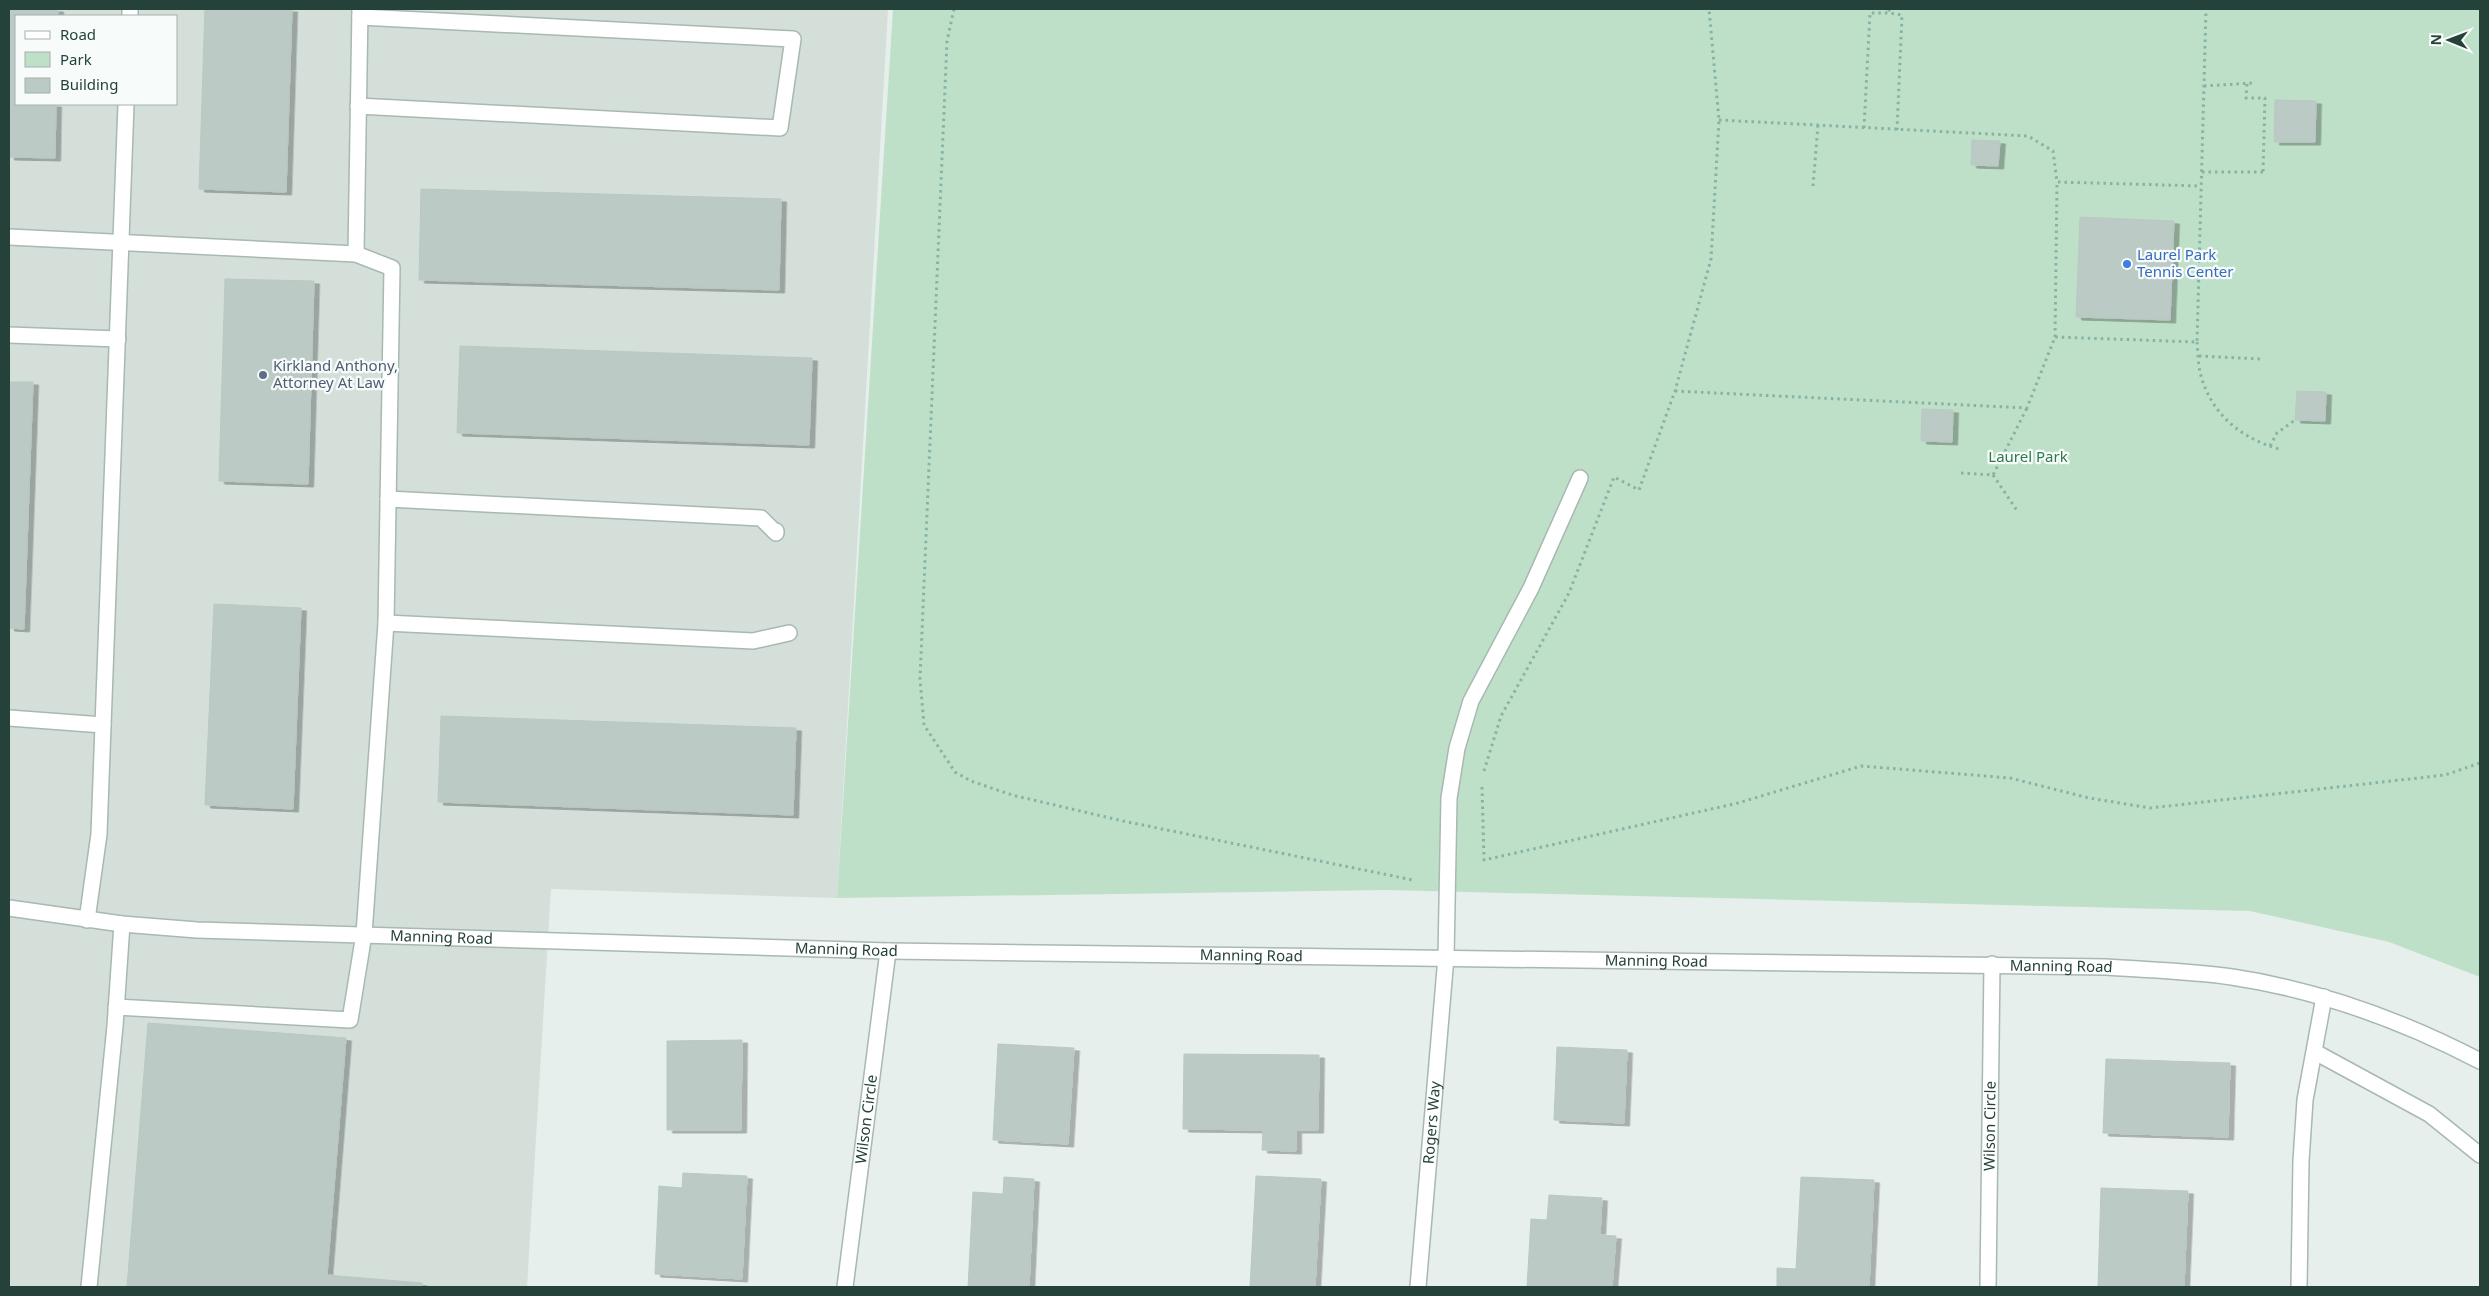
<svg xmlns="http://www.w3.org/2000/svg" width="2489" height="1296" viewBox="0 0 2489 1296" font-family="'Noto Sans',sans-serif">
<defs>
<filter id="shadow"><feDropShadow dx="5.5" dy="3" stdDeviation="0" flood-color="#0004"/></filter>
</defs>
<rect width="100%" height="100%" fill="#e6efeb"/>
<path fill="#d4dfda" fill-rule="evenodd" d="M 9,9 L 888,9 L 837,898 L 551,889 L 527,1287 L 9,1287 ZM 16,16 L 176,16 L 176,104 L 16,104 Z"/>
<polygon fill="#bfe0c8" points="893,9 2480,9 2480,977 2389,942 2250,911 1385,890 837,898"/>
<g fill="#bbcac4" stroke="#b8c9c2" filter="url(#shadow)">
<polygon points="9,9 58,9 58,16 16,16 16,104 56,104 55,158 9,157"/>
<polygon points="205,9 292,9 286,192 199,189"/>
<polygon points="2275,100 2316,101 2315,142 2274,142"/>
<polygon points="1972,140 2000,141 1998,166 1971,165"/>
<polygon points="421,189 781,199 779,290 419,280"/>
<polygon points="2080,217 2174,221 2170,320 2076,317"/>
<polygon points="225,279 314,281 308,484 219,481"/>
<polygon points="460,346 812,358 809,445 457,433"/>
<polygon points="9,382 33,382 24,629 9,628"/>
<polygon points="2297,391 2326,392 2325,421 2295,420"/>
<polygon points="1922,409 1953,410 1952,442 1921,441"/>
<polygon points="214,604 301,608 293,809 205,805"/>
<polygon points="441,716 796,728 793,815 438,802"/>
<polygon points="148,1023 346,1038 327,1275 422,1283 422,1287 127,1287"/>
<polygon points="742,1040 741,1130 667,1130 667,1041"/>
<polygon points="998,1044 1074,1048 1068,1144 993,1140"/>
<polygon points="1557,1047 1627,1050 1624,1123 1554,1120"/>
<polygon points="1184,1054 1319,1055 1318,1130 1296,1130 1296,1151 1262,1150 1263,1130 1183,1129"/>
<polygon points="2106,1059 2230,1063 2228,1137 2103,1133"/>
<polygon points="683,1173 747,1176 742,1279 655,1274 659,1186 682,1188"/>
<polygon points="1256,1176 1321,1179 1315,1287 1250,1287"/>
<polygon points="1004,1177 1034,1179 1029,1287 968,1287 973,1192 1003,1194"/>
<polygon points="1801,1177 1874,1180 1869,1287 1777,1287 1777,1268 1796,1269"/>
<polygon points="2101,1188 2188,1191 2184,1287 2098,1287"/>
<polygon points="1549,1195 1602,1198 1600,1235 1616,1236 1612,1287 1527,1287 1531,1219 1547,1220"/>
</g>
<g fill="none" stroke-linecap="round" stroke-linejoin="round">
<defs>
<g id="service">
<polyline points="130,16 130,9"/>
<polyline points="358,106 780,128 793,39 360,17"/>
<polyline points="9,237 356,254 392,268 386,623 364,934 350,1020 116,1007"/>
<polyline points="356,254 360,9"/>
<polyline points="9,335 118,339"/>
<polyline points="388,499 761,518 776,533 776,531"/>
<polyline points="386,623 753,641 789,633"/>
<polyline points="9,718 103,725"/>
<polyline points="87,920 99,834 126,104"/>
<polyline points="1446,957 1449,798 1457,748 1471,701 1531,588 1580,478"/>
<polyline points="2315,1052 2429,1114 2480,1155"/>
<polyline points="89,1287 115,1026 122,924"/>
</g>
<g id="minor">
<path id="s1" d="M 9,908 L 122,924 L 197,930 L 888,951 L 2106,967 C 2148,970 2191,971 2232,977 C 2318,990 2403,1021 2480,1061"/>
<path id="s2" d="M 845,1287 L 888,951"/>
<path id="s3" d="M 1418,1287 L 1446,957"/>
<path id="s4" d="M 1988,1287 L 1992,964"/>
<polyline points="2299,1287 2301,1161 2305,1100 2324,997"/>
</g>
</defs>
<use href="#service" stroke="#a8b8b2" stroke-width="18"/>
<use href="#minor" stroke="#a8b8b2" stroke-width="18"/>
<g stroke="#86b3a5" stroke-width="3" stroke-dasharray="2.5 4" stroke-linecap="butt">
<polyline points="954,9 947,41 920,679 924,725 955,772 971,781 1012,795 1123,821 1413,880"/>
<polyline points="1889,9 1889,13 1902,15 1897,130"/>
<polyline points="2247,84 2246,98 2265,98 2263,172"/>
<polyline points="2204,86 2253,83"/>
<polyline points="1719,120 2028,136 2053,151 2057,182"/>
<polyline points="1864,128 1870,13 1889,13"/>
<polyline points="2202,172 2267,172"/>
<polyline points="1813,186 1818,125"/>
<polyline points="2055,337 2057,182 2201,186"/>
<path d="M 2197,342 C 2198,351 2198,363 2200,372 C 2210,413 2240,438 2279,449"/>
<polyline points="2199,356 2260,359"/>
<polyline points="1675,391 2027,408 2055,337 2197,342 2206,9"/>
<polyline points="2270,446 2277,433 2295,420"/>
<polyline points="1961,473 1993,475 2027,408"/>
<polyline points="1993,475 2018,512"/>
<polyline points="1484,771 1501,716 1569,593 1614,477 1639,490 1675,391 1711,259 1719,120 1709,9"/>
<polyline points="1482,787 1484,860 1738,803 1861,766 2010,778 2089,798 2150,808 2445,775 2480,763"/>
</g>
<use href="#service" stroke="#fff" stroke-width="15"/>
<use href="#minor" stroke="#fff" stroke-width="15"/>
</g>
<circle fill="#3f7fe0" stroke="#f7fbf9" stroke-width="2" cx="2127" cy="264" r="5"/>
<circle fill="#5c6f8a" stroke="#f7fbf9" stroke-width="2" cx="263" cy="375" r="5"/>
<g text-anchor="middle" stroke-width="4.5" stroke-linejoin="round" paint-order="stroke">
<g font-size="15" fill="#366cbe" stroke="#f7fbf9" text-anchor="start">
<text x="2137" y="260">Laurel Park<tspan x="2137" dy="17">Tennis Center</tspan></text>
</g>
<g font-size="15" fill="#4e5e75" stroke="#f7fbf9" text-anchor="start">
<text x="273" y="371">Kirkland Anthony,<tspan x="273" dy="17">Attorney At Law</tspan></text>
</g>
<g font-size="15" fill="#2d7a4b" stroke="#f7fbf9">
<text x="2028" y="462">Laurel Park</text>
</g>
<g font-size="15" fill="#24423a" stroke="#f7fbf9">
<text dy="5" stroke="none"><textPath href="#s1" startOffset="434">Manning Road</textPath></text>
<text dy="5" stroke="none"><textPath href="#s1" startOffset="839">Manning Road</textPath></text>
<text dy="5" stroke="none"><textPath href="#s1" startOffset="1244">Manning Road</textPath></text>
<text dy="5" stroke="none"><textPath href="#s1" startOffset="1649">Manning Road</textPath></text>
<text dy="5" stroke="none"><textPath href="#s1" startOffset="2054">Manning Road</textPath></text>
<text dy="5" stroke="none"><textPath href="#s2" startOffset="169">Wilson Circle</textPath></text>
<text dy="5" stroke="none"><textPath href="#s3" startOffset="165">Rogers Way</textPath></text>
<text dy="5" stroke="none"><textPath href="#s4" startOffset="161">Wilson Circle</textPath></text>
</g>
</g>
<rect width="2489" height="1296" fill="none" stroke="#24423a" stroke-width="20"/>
<rect x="15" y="15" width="162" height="90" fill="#f7fbf9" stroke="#a3b1ad"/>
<rect x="25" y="31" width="25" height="8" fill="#ffffff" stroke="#a3b1ad"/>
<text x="60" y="40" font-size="15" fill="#24423a">Road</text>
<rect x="25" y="52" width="25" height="15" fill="#bfe0c8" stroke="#a3b1ad"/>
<text x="60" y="65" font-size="15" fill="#24423a">Park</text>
<rect x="25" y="78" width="25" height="15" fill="#bbcac4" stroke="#a3b1ad"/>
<text x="60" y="90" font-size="15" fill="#24423a">Building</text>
<g transform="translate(2449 40) rotate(271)" stroke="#f7fbf9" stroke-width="4" paint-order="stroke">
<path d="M0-4L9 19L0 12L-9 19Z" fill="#24423a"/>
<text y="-8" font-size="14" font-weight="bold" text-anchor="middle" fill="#24423a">N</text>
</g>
</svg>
